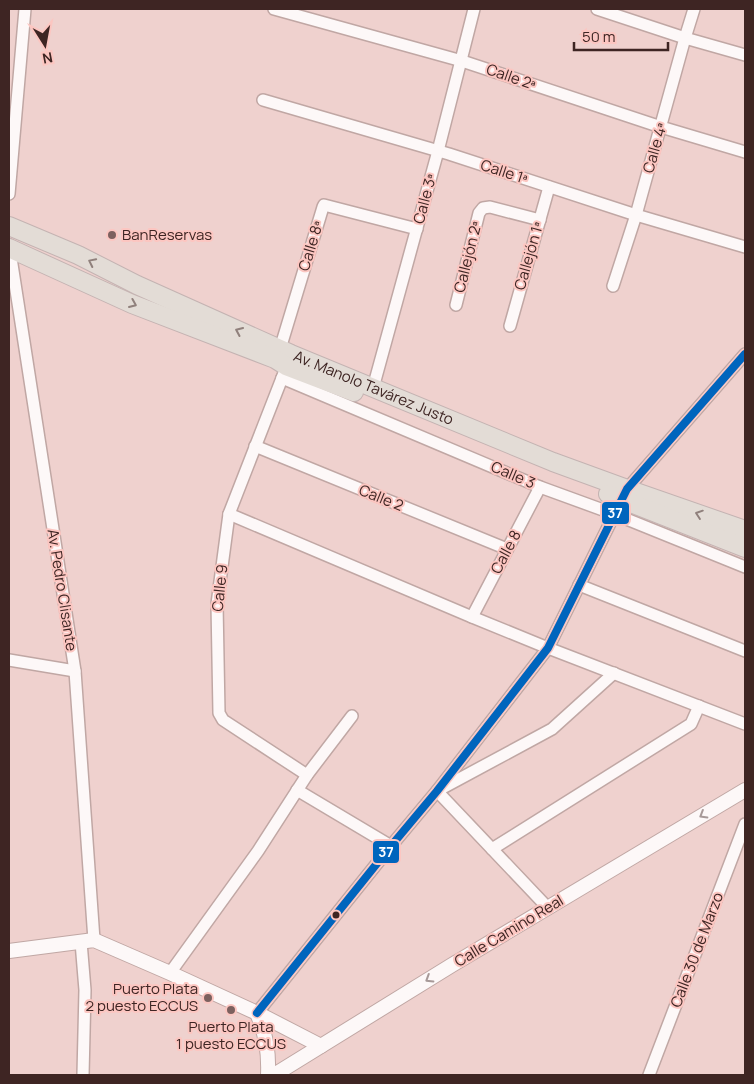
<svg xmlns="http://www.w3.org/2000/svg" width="754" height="1084" viewBox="0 0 754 1084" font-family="Manrope,sans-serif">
<rect width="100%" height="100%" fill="#efd1ce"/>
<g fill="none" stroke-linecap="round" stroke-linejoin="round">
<defs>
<g id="minor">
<polyline points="274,9 462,61 661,127 745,152"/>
<polyline points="597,9 685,38 745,55"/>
<polyline points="263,100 449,154 636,215 745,247"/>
<polyline points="9,194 25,9"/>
<polyline points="9,245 75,671 94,940"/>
<polyline points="613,286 636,215 685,38 694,9"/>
<polyline points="456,305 479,213 483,208 490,207 540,220"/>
<polyline points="510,326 549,187"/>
<polyline points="280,349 323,207 324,205 417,229"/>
<polyline points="284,373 229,514 217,604 219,713 223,720 307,775"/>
<polyline points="282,378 540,487 614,514 745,567"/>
<polyline points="373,388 438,151 474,9"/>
<polyline points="255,446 507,549"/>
<polyline points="229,514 472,617 548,648 745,724"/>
<polyline points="579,585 745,651"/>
<polyline points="472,617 540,487"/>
<polyline points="9,660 75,671"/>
<polyline points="297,790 391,846"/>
<polyline points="492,849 691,724 699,706"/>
<polyline points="548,908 437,791 552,729 614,673"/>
<polyline points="81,942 85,990 83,1075"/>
<polyline points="170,973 258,851 307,775 352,716"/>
<polyline points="257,1013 391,846 437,791 548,648 627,489 745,354"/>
<polyline points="649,1075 745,824"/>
</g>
<g id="tertiary">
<polyline points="9,951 94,940 170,973 257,1013 321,1046"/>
<path d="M 257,1013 C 266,1035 269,1052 268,1075"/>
<polyline points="274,1075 452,965 745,790"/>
</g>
<g id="primary">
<path id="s1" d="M 9,226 L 78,255 L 137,285 L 291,354 L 553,462 L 627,489 L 745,530"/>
<polyline points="9,248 132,304 275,359 286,366 354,392"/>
<polyline points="608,494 745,548"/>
</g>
</defs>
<use href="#minor" stroke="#c0a7a4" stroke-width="14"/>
<use href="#tertiary" stroke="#c0a7a4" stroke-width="16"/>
<use href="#primary" stroke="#c4b3b2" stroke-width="20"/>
<use href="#minor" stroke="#fdf8f8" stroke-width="11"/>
<use href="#tertiary" stroke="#fdf8f8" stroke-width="14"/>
<use href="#primary" stroke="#e3dcd6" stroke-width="18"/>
<defs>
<polyline id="bus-1" points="257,1013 391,846 437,791 548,648 627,489 745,354"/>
</defs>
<use href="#bus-1" stroke="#fcc6c1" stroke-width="11"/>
<use href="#bus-1" stroke="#0065bd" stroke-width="8"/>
</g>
<defs><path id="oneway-chevron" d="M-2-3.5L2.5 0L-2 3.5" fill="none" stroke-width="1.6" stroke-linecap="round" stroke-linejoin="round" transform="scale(1.25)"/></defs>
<g stroke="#90807c">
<use href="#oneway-chevron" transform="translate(92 262) rotate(-154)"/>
<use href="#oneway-chevron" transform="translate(133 304) rotate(23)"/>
<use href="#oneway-chevron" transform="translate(239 331) rotate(-156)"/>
<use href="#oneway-chevron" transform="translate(699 514) rotate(-161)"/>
</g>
<g stroke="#a79998">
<use href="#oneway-chevron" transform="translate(703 815) rotate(149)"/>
<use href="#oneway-chevron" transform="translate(429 979) rotate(148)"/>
</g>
<g fill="#7c615f" stroke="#fcc6c1" stroke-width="2">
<circle cx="112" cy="235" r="5"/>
<circle cx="208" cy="998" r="5"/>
<circle cx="231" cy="1010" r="5"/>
</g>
<circle fill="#3e2523" stroke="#fcc6c1" stroke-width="2" cx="336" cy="915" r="4.5"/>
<g text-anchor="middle" stroke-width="4" stroke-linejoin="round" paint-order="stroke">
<g font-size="15" fill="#3e2523" stroke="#fcc6c1">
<text transform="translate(511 77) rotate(19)" y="5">Calle 2ª</text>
<text transform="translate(655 148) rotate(-74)" y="5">Calle 4ª</text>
<text transform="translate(504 172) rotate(18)" y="5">Calle 1ª</text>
<text transform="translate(425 199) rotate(-75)" y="5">Calle 3ª</text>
<text transform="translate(311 246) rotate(-73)" y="5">Calle 8ª</text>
<text transform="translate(529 256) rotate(-74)" y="5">Callejón 1ª</text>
<text transform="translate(468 257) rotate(-76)" y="5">Callejón 2ª</text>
<text dy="5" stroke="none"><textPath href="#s1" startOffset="399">Av. Manolo Tavárez Justo</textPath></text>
<text transform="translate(513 475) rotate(23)" y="5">Calle 3</text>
<text transform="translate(381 498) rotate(22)" y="5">Calle 2</text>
<text transform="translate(506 552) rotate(-62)" y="5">Calle 8</text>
<text transform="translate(220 588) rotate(-84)" y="5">Calle 9</text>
<text transform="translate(62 590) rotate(81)" y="5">Av. Pedro Clisante</text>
<text transform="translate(509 931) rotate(-31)" y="5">Calle Camino Real</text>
<text transform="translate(697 950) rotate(-69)" y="5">Calle 30 de Marzo</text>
</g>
<g font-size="15" fill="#3e2523" stroke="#fcc6c1" text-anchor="start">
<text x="122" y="240">BanReservas</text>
<text x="198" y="994" text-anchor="end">Puerto Plata<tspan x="198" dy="17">2 puesto ECCUS</tspan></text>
<text x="231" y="1032" text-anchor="middle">Puerto Plata<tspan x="231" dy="17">1 puesto ECCUS</tspan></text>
</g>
</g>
<g stroke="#fcc6c1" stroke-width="2">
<rect x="601" y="501" width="29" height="24" rx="5" fill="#0065bd"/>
<rect x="372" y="840" width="28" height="24" rx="5" fill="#0065bd"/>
</g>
<g font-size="14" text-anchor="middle" font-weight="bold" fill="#fff">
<text x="615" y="518">37</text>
<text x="386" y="857">37</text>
</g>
<rect width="754" height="1084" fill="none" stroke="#3e2523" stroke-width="20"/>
<g transform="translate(45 45) rotate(169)" stroke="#fcc6c1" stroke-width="4" paint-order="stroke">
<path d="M0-4L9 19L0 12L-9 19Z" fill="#3e2523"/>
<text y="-8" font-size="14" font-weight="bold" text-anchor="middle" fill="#3e2523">N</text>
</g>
<path d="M574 42v8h94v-8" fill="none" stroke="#3e2523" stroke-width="2.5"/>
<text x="582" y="42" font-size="15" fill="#3e2523" stroke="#fcc6c1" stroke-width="4" paint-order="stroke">50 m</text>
</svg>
